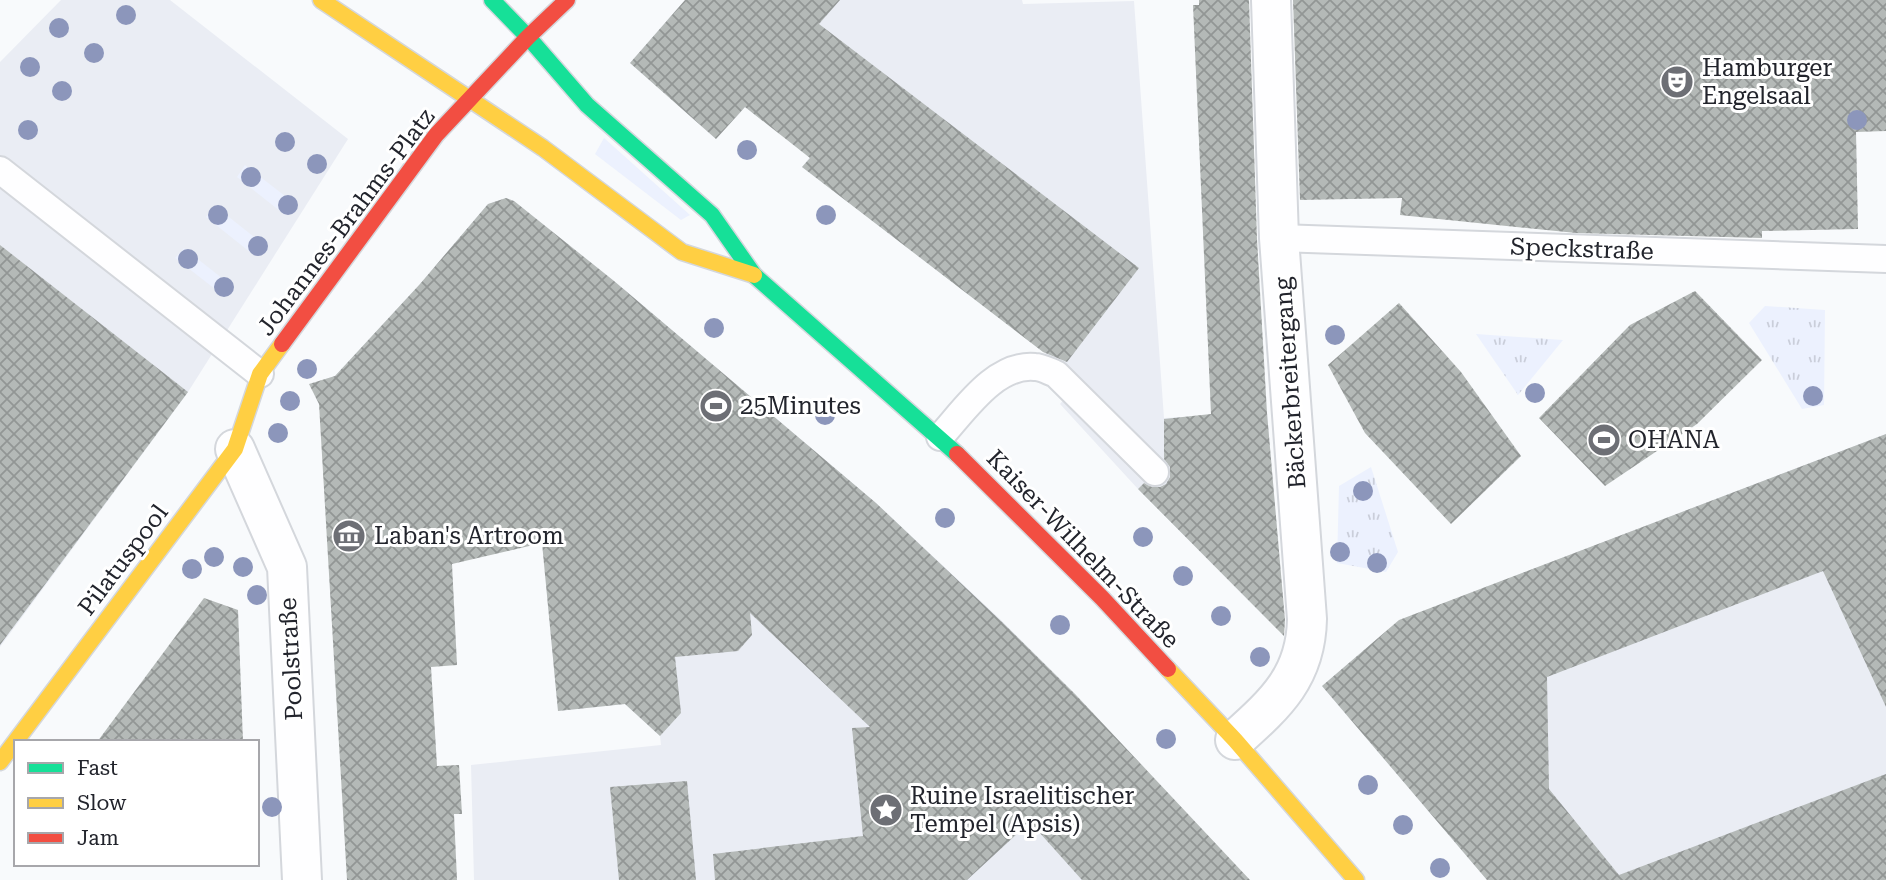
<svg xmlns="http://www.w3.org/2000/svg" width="1886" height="880" viewBox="0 0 1886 880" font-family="'Roboto Serif',serif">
<defs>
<pattern id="park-tufts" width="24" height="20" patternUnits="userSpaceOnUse" patternTransform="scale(1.75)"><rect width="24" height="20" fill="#ecf1fe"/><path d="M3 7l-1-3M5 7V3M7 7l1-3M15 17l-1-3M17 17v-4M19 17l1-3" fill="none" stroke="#caceda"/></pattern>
<pattern id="building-cross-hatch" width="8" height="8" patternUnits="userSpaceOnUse" patternTransform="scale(1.75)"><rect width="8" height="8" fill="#b4b9b7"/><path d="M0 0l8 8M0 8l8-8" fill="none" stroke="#929695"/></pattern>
</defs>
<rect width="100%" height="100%" fill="#f8fafc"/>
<g fill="#eaedf4">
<polygon points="61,0 170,0 348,139 188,392 0,647 0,62"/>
<polygon points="685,0 1022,0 1023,4 1134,1 1164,418 1267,413 1285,625 1267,619 1138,489 1060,404 1080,380 802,167 810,157 745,107 716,139 630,63"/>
<polygon points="506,198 514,201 614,281 876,503 1000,619 1075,694 1208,837 1243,880 474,880 471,765 661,745 660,736 625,704 558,711 546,583 600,554 321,407 314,394 322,380 335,376 420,284 488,204"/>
<polygon points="1886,434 1886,880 1487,880 1322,686 1400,620"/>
</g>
<g fill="#ecf1fe">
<polygon points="604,138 690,215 681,220 595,154"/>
<polygon points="245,165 294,203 285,215 237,177"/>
<polygon points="215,206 263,244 255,256 206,217"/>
<polygon points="184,248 232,286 224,296 175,258"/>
</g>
<g fill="url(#park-tufts)">
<polygon points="1765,306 1825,310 1824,405 1802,409 1749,323"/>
<polygon points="1476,334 1563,340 1518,395"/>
<polygon points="1371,467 1398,552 1386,572 1337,563 1339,486"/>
</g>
<g fill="url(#building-cross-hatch)">
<polygon points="685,0 840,0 819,24 1139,268 1067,362 1043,352 802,167 810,158 745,107 716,139 630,63"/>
<polygon points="1199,0 1249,0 1257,239 1267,413 1285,620 1284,636 1138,489 1144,483 1152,487 1160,487 1166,484 1170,477 1170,467 1164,459 1164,419 1211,414 1193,5 1199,5"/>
<polygon points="1293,0 1886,0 1886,131 1856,132 1858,229 1762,231 1762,238 1576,233 1400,215 1402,198 1300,200"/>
<polygon points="506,198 514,201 614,281 876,503 1002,622 1075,694 1250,880 1082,880 1030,822 967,880 715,880 713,854 863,836 852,728 870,727 750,613 752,635 738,651 675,657 681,713 660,736 625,704 558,711 542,543 452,564 457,665 431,667 437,766 459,765 462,814 454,814 457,880 347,880 319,404 309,384 335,376 420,284 488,204"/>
<polygon points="0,245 188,392 0,645"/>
<polygon points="1695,291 1762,360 1697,424 1605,486 1539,418 1630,325"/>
<polygon points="1399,303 1461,372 1521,456 1451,524 1365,433 1328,365"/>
<polygon points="1886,434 1886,707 1823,571 1547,677 1549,789 1619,875 1886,774 1886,880 1487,880 1322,686 1399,620"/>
<polygon points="204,598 238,610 243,742 97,742"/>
<polygon points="687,781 696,880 619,880 610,787"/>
</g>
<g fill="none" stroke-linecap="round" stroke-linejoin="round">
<defs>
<g id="lane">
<polyline points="0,170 260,374"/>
<polyline points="1279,238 1886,259"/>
<path d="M 940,437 C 964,411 995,363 1035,367 C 1042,367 1050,372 1056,374 L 1155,472"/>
</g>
<g id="street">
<polyline points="235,449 287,567 302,880"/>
<path d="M 1235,740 C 1275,704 1306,677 1307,619 L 1279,238 L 1271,0"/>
</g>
<polyline id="fast" points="492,0 528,37 587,105 712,215 754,275 957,454"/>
<g id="slow">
<polyline points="321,0 543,148 682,252 754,275"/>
<polyline points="1168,669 1235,740 1356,880"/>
<polyline points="0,762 235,449 260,374 282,344"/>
</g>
<g id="jam">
<polyline points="282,344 436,135 528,37 567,0"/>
<polyline points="957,454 1102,598 1168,669"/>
</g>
</defs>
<use href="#lane" stroke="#d4d7dc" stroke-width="30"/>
<use href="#street" stroke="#d4d7dc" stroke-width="42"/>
<use href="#fast" stroke="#d4d7dc" stroke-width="19"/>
<use href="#slow" stroke="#d4d7dc" stroke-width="19"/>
<use href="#jam" stroke="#d4d7dc" stroke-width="19"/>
<use href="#lane" stroke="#fefeff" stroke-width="26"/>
<use href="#street" stroke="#fefeff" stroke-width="38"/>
<use href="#fast" stroke="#16e098" stroke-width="16"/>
<use href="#slow" stroke="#ffcf43" stroke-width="16"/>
<use href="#jam" stroke="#f24e42" stroke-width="16"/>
</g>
<g fill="#8c96bb">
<circle cx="126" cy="15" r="10"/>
<circle cx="59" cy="28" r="10"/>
<circle cx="94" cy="53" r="10"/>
<circle cx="30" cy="67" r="10"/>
<circle cx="62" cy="91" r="10"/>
<circle cx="1857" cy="120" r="10"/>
<circle cx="28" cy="130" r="10"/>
<circle cx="285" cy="142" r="10"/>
<circle cx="747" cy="150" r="10"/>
<circle cx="317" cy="164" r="10"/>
<circle cx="251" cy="177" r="10"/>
<circle cx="288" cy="205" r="10"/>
<circle cx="218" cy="215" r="10"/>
<circle cx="826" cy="215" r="10"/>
<circle cx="258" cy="246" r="10"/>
<circle cx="188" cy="259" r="10"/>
<circle cx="224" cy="287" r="10"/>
<circle cx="714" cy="328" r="10"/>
<circle cx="1335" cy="335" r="10"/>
<circle cx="307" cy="369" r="10"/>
<circle cx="1535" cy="393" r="10"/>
<circle cx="1813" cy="396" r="10"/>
<circle cx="290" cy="401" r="10"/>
<circle cx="825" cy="415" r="10"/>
<circle cx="278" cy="433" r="10"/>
<circle cx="1363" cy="491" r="10"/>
<circle cx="945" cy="518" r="10"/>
<circle cx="1143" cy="537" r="10"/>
<circle cx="1340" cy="552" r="10"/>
<circle cx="214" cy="557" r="10"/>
<circle cx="1377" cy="563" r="10"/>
<circle cx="243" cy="567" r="10"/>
<circle cx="192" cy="569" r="10"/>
<circle cx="1183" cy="576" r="10"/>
<circle cx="257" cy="595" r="10"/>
<circle cx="1221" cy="616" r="10"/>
<circle cx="1060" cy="625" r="10"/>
<circle cx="1260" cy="657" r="10"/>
<circle cx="1166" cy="739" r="10"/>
<circle cx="1368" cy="785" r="10"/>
<circle cx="272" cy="807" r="10"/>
<circle cx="1403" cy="825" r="10"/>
<circle cx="1440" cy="868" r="10"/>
</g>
<defs>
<symbol id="theatre-disc" viewBox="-11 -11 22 22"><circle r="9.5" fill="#6d6f75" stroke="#fff"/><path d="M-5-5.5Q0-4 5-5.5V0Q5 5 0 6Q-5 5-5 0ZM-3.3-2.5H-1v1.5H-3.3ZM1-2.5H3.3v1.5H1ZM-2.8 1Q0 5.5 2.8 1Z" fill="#fff"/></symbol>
<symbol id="stadium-disc" viewBox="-11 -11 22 22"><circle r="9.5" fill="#6d6f75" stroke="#fff"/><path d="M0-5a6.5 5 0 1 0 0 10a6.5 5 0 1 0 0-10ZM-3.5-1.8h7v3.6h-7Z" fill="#fff"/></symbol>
<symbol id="museum-disc" viewBox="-11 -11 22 22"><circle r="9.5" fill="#6d6f75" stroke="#fff"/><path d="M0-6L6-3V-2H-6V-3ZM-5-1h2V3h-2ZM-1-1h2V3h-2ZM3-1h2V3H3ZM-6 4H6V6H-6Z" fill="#fff"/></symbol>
<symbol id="sight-disc" viewBox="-11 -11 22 22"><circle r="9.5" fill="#6d6f75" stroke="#fff"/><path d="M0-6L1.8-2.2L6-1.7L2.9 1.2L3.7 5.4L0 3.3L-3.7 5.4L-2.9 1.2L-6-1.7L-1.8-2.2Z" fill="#fff"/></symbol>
</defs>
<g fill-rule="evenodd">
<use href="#theatre-disc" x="1658" y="63" width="38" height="38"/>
<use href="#stadium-disc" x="697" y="387" width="38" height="38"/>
<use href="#stadium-disc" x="1585" y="421" width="38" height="38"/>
<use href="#museum-disc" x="330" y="517" width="38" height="38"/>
<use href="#sight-disc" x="867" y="791" width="38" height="38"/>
</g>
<g text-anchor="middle" stroke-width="6" stroke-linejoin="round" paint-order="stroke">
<g font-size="24" fill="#22242c" stroke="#fff" text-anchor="start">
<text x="1702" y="76">Hamburger<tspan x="1702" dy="28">Engelsaal</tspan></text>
<text x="740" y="414">25Minutes</text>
<text x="1628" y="448">OHANA</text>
<text x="374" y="544">Laban's Artroom</text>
<text x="910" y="804">Ruine Israelitischer<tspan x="910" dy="28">Tempel (Apsis)</tspan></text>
</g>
<g font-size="24" fill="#22242c" stroke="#fff">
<text transform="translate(346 222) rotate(-53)" y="8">Johannes-Brahms-Platz</text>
<text transform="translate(1582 249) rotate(2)" y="8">Speckstraße</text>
<text transform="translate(1290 383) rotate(-94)" y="8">Bäckerbreitergang</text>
<text transform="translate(1083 549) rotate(46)" y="8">Kaiser-Wilhelm-Straße</text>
<text transform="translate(123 560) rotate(-53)" y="8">Pilatuspool</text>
<text transform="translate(291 659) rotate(-93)" y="8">Poolstraße</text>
</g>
</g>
<rect x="14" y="740" width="245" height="126" fill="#ffffff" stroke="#a7a7ab" stroke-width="2"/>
<rect x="28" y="763" width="35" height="10" fill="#16e098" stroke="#a7a7ab" stroke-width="2"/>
<text x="77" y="775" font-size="21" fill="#22242c">Fast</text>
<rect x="28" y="798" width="35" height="10" fill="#ffcf43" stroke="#a7a7ab" stroke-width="2"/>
<text x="77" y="810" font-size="21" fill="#22242c">Slow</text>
<rect x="28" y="833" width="35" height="10" fill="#f24e42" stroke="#a7a7ab" stroke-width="2"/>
<text x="77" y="845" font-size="21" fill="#22242c">Jam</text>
</svg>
